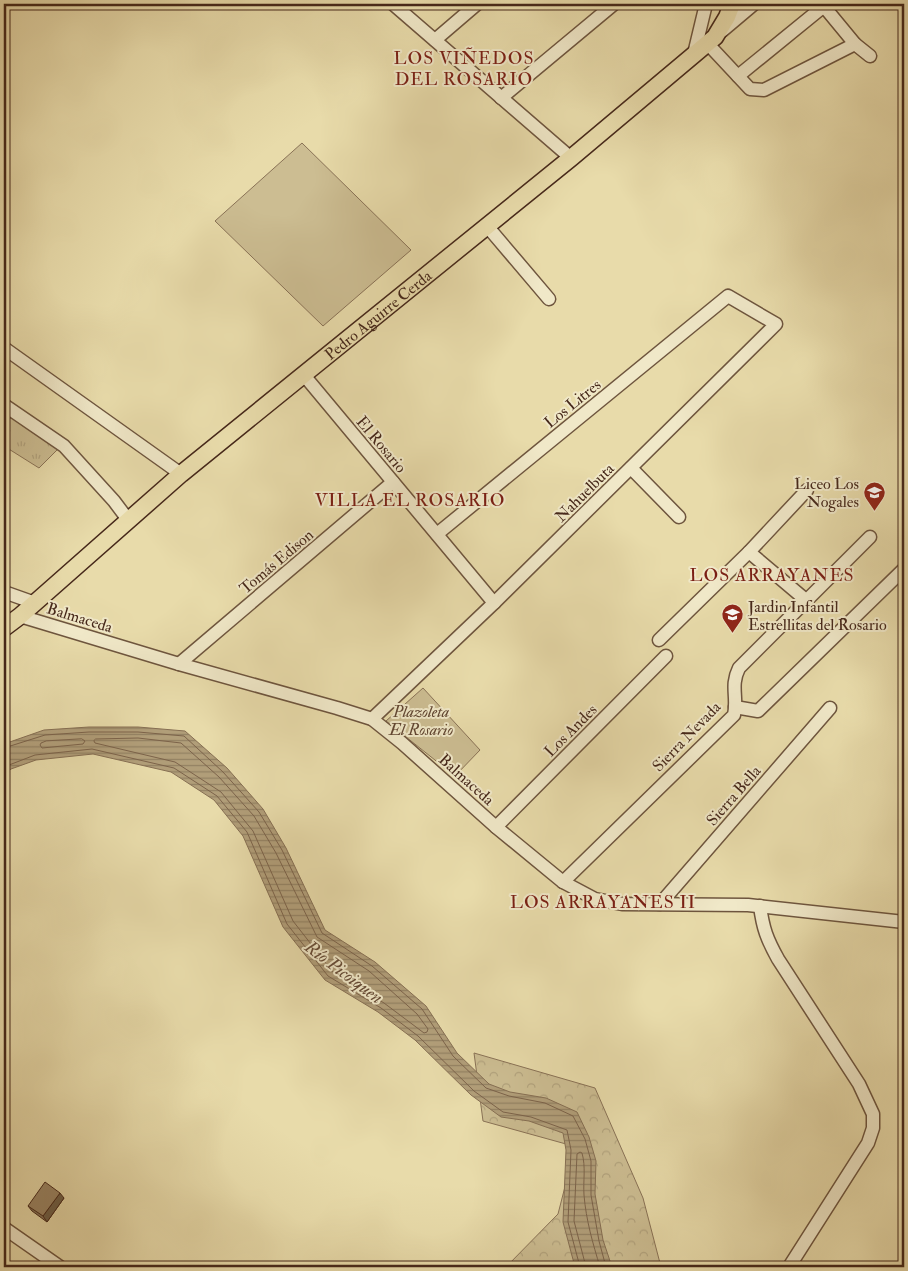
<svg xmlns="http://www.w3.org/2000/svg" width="908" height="1271" viewBox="0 0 908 1271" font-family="'IM FELL Double Pica',serif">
<defs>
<pattern id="grass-tufts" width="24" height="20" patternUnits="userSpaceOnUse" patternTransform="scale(1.25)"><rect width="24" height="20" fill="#ccbd92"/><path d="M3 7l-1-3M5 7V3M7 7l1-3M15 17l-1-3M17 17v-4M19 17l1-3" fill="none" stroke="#b1a27d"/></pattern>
<pattern id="forest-crowns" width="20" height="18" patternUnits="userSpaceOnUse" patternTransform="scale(1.25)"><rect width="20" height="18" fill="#ccbd92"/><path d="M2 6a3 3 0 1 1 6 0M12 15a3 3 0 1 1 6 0" fill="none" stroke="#b1a27d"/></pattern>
<pattern id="water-rules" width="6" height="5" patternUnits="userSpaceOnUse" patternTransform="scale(1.25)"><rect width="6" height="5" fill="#b19e79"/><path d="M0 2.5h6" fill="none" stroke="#928162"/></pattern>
</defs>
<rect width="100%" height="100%" fill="#e8dbaa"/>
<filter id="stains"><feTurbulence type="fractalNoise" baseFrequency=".004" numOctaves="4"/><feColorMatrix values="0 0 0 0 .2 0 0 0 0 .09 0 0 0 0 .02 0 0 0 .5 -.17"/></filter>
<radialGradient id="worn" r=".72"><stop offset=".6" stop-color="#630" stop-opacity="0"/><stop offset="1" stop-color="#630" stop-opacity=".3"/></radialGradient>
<polygon fill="url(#grass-tufts)" stroke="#897256" points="12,416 58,449 39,468 4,446 4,427"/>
<polygon fill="url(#forest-crowns)" stroke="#897256" points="474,1053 595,1088 643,1198 661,1267 506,1267 558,1214 569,1171 566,1144 483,1121"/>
<g fill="#ccbd92" stroke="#897256">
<polygon points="302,143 411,250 323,326 215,221"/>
<polygon points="423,688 480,750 455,776 386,721"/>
</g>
<polygon fill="url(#water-rules)" stroke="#866f53" points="89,727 138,727 185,731 227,768 263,809 286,848 325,930 375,962 426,1006 457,1053 489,1084 510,1092 546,1098 577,1112 589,1137 596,1161 595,1194 603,1240 612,1267 575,1267 563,1222 566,1150 563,1133 529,1121 501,1117 471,1095 415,1040 378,1012 325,980 283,927 243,836 214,800 171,772 93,754 36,760 11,769 4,775 4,744 44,730"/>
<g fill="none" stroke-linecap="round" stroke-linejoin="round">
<g stroke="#7c634a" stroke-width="1">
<polygon points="82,739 85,741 83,744 42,748 40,745 41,743 46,741"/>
<polygon points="96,739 138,738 181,743 219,777 254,816 276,853 317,937 369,971 417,1014 428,1029 427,1032 424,1033 384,1003 332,971 293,921 253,831 221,792 175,762 95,743 94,741"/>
<polyline points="4,748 45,735 89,732 138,732 184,736 223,772 259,812 282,850 322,933 372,966 422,1009 453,1056 486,1088 509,1096 545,1103 573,1116 585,1139 591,1161 591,1195 599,1241 606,1267"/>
<polyline points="4,768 9,765 35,755 92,749 174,768 217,796 247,832 287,924 328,976 381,1008 418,1036 474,1091 503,1112 531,1117 567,1130 571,1150 568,1222 580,1267"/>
<path d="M 586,1267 L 574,1221 L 577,1154 L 580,1152 L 582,1153 C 586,1167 583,1181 584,1195 C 586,1220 593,1244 600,1267"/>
</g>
<defs>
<g id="minor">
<polyline points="393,4 571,158"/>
<polyline points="822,4 855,44 870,56"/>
<polyline points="722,31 754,4"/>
<polyline points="435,40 477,4"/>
<polyline points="707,43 750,89 764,90 855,44"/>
<polyline points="694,54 706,4"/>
<polyline points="738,76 824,6"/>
<polyline points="501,98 614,4"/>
<polyline points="487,226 549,299"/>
<polyline points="4,348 181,474"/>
<polyline points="303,374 494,603"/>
<polyline points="4,405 64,446 114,501 129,521"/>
<polyline points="631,468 679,517"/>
<polyline points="749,552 807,601"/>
<polyline points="4,592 35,603"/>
<polyline points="20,616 179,664 337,708 372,719 402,743 496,827 563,882 595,899 622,904 748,905 904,922"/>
<polyline points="659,640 749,552 807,490"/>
<polyline points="179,664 393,482"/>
<polyline points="735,707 758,711 904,569"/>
<polyline points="372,719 494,603 776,324 728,296 437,534"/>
<polyline points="496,827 666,656"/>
<path d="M 563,882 L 734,715 C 738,697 730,686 739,668 L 870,537"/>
<polyline points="660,904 830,708"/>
<path d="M 760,906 C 763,929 767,939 778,959 L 859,1084 L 873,1114 L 873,1128 L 868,1143 L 789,1267"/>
<polyline points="4,1228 60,1267"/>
</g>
<g id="major">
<path id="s1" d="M 4,628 L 20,616 L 181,474 L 571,158 L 715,37 L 727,17 L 732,4"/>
</g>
</defs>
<use href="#minor" stroke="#6e553e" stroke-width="15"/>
<use href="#major" stroke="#46281a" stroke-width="19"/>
<use href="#minor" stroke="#f0e8c8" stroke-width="12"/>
<use href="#major" stroke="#e8dbaa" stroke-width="16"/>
</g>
<polygon fill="#847257" stroke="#46281a" points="64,1198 47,1222 32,1211 28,1206"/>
<polygon fill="#6c5d47" stroke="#46281a" points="60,1193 64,1198 47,1222 43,1216"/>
<polygon fill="#9a8565" stroke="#46281a" points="45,1182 60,1193 43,1216 28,1206"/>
<defs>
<symbol id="school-pin" viewBox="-11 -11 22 30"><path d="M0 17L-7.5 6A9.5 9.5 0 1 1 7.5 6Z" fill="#8f2418" stroke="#f0e8c8"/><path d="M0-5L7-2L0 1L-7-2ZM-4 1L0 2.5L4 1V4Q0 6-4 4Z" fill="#fff"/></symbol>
</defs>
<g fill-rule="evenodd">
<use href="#school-pin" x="862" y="480" width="25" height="34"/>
<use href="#school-pin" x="720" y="602" width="25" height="34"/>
</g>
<g text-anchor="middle" stroke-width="4" stroke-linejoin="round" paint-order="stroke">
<g font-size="16" fill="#46281a" stroke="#f0e8c8">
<text dy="6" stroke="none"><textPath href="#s1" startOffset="488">Pedro Aguirre Cerda</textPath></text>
<text transform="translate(572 403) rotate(-39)" y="6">Los Litres</text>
<text transform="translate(382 444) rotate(50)" y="6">El Rosario</text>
<text transform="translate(584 492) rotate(-45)" y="6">Nahuelbuta</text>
<text transform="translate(276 561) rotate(-40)" y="6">Tomás Edison</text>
<text transform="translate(80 617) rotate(17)" y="6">Balmaceda</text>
<text transform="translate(570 730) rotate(-45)" y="6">Los Andes</text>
<text transform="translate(686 736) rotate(-46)" y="6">Sierra Nevada</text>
<text transform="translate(467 779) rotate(42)" y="6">Balmaceda</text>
<text transform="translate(733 795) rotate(-49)" y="6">Sierra Bella</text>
</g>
<g font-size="16" fill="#46281a" stroke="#f0e8c8" text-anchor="end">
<text x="859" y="489">Liceo Los<tspan x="859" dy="18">Nogales</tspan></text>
<text x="748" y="612" text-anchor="start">Jardin Infantil<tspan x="748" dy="18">Estrellitas del Rosario</tspan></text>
</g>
<g font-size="16" font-style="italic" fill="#614632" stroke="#f0e8c8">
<text x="421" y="717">Plazoleta<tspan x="421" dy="18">El Rosario</tspan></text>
</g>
<g font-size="18" letter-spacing="1" fill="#7a1f14" stroke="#f0e8c8">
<text x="464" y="64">LOS VIÑEDOS<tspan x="464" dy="21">DEL ROSARIO</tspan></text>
<text x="410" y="506">VILLA EL ROSARIO</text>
<text x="772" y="581">LOS ARRAYANES</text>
<text x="603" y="908">LOS ARRAYANES II</text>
</g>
<g font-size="18" font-style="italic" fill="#664b36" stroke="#f0e8c8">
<text transform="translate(344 972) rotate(37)" y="6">Río Picoiquen</text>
</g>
</g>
<rect width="908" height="1271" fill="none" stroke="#e8dbaa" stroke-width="20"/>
<rect x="5" y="5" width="898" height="1261" fill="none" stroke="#46281a" stroke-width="2.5"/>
<rect x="10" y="10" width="888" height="1251" fill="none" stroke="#46281a"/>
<rect width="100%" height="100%" filter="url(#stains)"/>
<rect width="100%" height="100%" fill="url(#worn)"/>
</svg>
